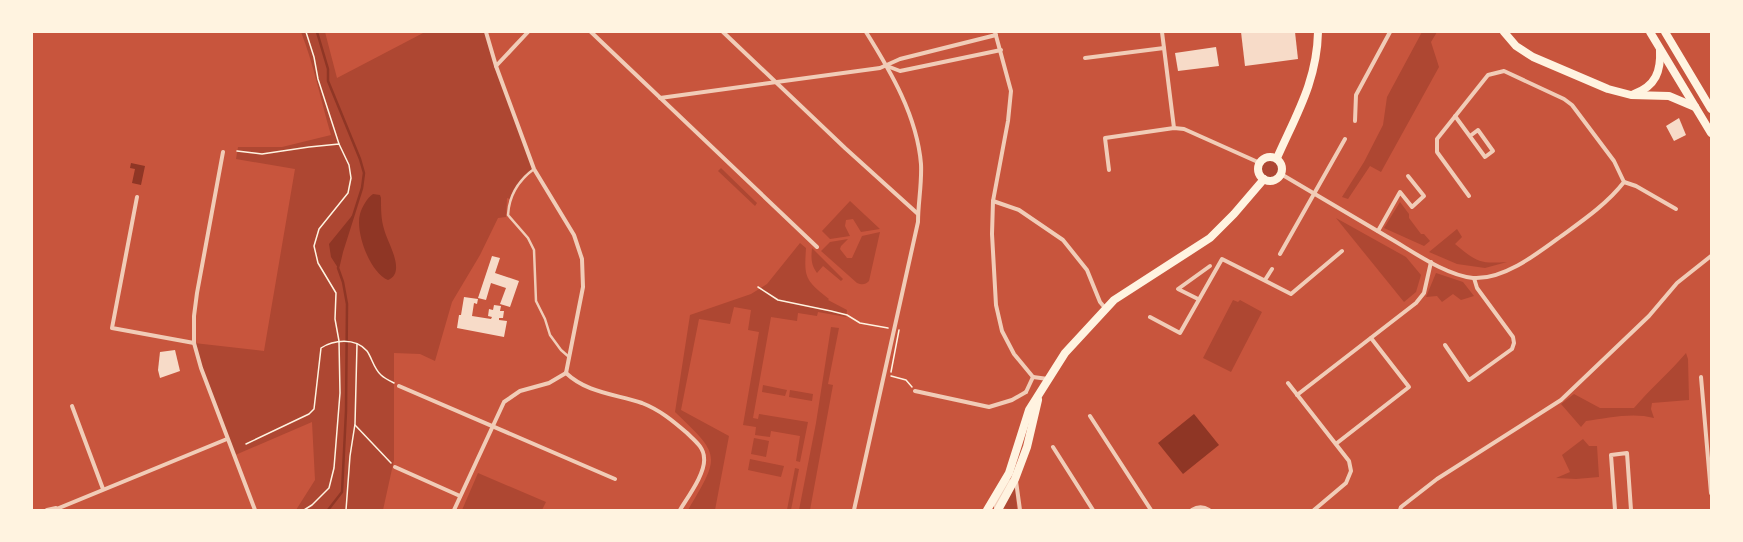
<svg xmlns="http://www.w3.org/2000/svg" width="1743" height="542" viewBox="0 0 1743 542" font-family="'Asap Condensed',sans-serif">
<rect width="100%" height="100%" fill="#c8553d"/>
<g fill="#ae4732">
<path d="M 301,32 L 325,32 L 337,78 L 425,32 L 486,32 L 534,169 L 524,176 L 510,199 L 507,198 L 506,217 L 498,218 L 480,255 L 452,302 L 435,361 L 420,354 L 394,353 L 394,460 L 383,510 L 296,510 L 315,480 L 312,422 L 233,456 L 194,343 L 264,351 L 295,169 L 236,159 L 238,147 L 282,147 L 331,135 C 321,101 314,65 301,32 Z"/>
<polygon points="1422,32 1437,32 1431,42 1439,67 1381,172 1370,166 1348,199 1342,197 1364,162 1383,125 1387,97"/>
<circle cx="1271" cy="169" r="9"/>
<polygon points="721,168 757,203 755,206 718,171"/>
<polygon points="850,201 880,229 861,232 853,219 846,220 845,226 850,236 830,239 822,231"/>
<polygon points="1400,202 1409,214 1409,218 1421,234 1424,234 1430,241 1424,246 1384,228"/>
<polygon points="1336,218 1406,257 1421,275 1416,292 1404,302"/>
<path d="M 1457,229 L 1462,237 L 1455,244 C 1477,262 1479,264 1507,262 L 1485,268 L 1457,264 L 1429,252 Z"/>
<path d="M 880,232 L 869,281 C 865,285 862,285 857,283 L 821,251 L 830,242 L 848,239 L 841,246 L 840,249 L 847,258 L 852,258 L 862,236 Z"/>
<path d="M 800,243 L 806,248 C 804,278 805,280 829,299 L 828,300 L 847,310 L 846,317 L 818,312 L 817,316 L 798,313 L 797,321 L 771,317 L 753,418 L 758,419 L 759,414 L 808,422 L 800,462 L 796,461 L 800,436 L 771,431 L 770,437 L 755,435 L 756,427 L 743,425 L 759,332 L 748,330 L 751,310 L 734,307 L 730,324 L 699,319 L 681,410 L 729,436 L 715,510 L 688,510 C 721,455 720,455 675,412 L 690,315 L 751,294 L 767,284 Z"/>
<path d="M 812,248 L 843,279 L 841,281 L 823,266 L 817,273 C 811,265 811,258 812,248 Z"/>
<polygon points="1436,273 1463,282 1474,296 1461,300 1453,294 1442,302 1437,296 1426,297"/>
<polygon points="1233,300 1238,302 1240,300 1262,312 1231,372 1203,358"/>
<polygon points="831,327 839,328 828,384 833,385 810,510 799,510 816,423"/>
<path d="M 1686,353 L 1688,359 L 1689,400 L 1652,403 L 1651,409 L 1654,418 C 1633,412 1607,418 1586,421 L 1581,427 L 1561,404 L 1574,394 L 1600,408 L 1634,408 C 1650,389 1670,372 1686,353 Z"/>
<polygon points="763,385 787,390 785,396 762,392"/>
<polygon points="790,390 813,394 812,401 789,397"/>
<polygon points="754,438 769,441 766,457 751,454"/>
<polygon points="1583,439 1589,446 1597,446 1599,477 1576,479 1556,478 1570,472 1562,455"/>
<polygon points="750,459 784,466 781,477 748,470"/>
<polygon points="795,468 799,469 791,510 787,510"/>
<polygon points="478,473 546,502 542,510 462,510"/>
<polygon points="1015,487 1017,510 1003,508"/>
</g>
<g fill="#8f3625">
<polygon points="131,163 145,166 141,185 132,183 135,169 130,168"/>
<path d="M 373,194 L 380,195 L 381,198 C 381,209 381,219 384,229 C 387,242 407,272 388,280 C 370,273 355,232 360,214 C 362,207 367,198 373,194 Z"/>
<polygon points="355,212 342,251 338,268 331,257 329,244"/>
<polygon points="1194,414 1219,445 1183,474 1158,443"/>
</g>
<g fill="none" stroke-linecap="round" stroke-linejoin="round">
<polyline stroke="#8f3625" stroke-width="2.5" points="317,32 328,69 328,81 360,159 364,173 362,188 342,251 338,268 343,282 347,304 346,411 342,492 328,510"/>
</g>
<g fill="#f7dbc8">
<polygon points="1241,32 1295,32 1298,59 1245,66"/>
<polygon points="1216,47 1219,66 1178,71 1175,53"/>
<polygon points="1679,118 1686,135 1674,141 1666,126"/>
<polygon points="492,256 500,258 495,273 519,281 510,307 500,304 506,288 491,283 486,300 478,298"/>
<polygon points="464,297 478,299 477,304 474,303 472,316 491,319 492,317 488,316 489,309 493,310 494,305 501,306 500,311 504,311 503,318 499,318 499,320 507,321 504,337 457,328 459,315 461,315"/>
<polygon points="175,350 180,371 160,378 158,370 160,352"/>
</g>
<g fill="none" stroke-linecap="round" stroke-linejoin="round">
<g stroke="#fff3e0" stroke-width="1.5">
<polyline points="306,32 314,57 318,79 339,144"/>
<polyline points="237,151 262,154 309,147 339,144 349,165 351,178 348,193 319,229 314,246 318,263 336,293 335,319 339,341 340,393 334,468 329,488 312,505 304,510"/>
<polyline points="758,287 778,300 831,311 847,315 860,323 888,328"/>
<polyline points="891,372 899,330"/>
<polyline points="891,376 906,380 912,387"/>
<polyline points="355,425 391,463"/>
<path d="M 246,444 L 309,414 L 314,409 L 321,348 C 333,340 355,337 367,351 C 372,358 374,369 381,375 C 384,378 390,381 394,383"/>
<polyline points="346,510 350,456 355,424 357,344"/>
</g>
<path stroke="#f1ccb7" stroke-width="2.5" d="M 534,169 C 519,180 509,196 508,215 L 528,238 L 534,250 L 536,301 L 545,319 L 550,335 L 561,350 L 569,357"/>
<g stroke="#f1ccb7" stroke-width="4">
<polyline points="486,32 496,66 534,169 574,235 582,259 583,287 566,373"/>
<polyline points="591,32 817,247"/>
<polyline points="723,32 845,148 918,214"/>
<polyline points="995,32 1011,91 1008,121 993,201 992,234 996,305 1002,331 1014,354 1033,377"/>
<polyline points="1162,32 1174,128"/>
<polyline points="1085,58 1164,48"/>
<polyline points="496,66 528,32"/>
<polyline points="887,66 900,71 1001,50"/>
<polyline points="660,98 880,68 900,59 996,35"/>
<polyline points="1455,116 1485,157 1493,151 1478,130 1470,136"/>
<polyline points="1355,121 1356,95 1390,32"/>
<polyline points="223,152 197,293 194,316 194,343 201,368 255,510"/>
<polyline points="1109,170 1105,138 1174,128 1184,129 1260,163"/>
<path d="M 1281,174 C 1316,195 1351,215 1386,236 C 1411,250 1444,275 1473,278 C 1503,280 1537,254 1560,237 C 1582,221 1607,204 1624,182 L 1614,161 L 1572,105 L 1564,99 L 1504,71 L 1488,75 L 1437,139 L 1437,152 L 1469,196"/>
<polyline points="1624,182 1636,186 1676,209"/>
<polyline points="137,197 112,328 194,343"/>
<polyline points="993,201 1019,210 1063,240 1087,270 1100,302 1106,309"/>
<polyline points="1378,231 1400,192 1412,207 1424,196 1408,176"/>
<polyline points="1280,254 1345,139"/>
<polyline points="1265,280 1272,269"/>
<polyline points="1198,299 1178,289 1210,266"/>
<polyline points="1150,317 1180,333 1222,259 1291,294 1342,251"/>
<polyline points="1445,345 1469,380 1512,349 1514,343 1513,337 1477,288 1474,278"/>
<path d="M 566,373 C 587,393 615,394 642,403 C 660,410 673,421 687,433 C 694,440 704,447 704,458 C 706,473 687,498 680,510"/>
<polyline points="1033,377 1048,379"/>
<polyline points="1701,377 1711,493"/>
<polyline points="1288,383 1349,461 1351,471 1346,483 1314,510"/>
<polyline points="399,386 615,479"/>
<polyline points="915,391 989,407 1012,400 1026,392"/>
<polyline points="1026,392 1033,377"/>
<polyline points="1297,395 1416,303 1424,293 1431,262"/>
<polyline points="72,406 103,489"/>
<polyline points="1090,416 1151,510"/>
<polyline points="1337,443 1409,387 1371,338"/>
<polyline points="1053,447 1093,510"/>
<polyline points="395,467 460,496"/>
<polyline points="1016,481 1020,510"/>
<polyline points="47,510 56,508"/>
<polyline points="54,510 227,439"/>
<polyline points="454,510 504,402 520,391 549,383 566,373"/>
<path d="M 854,510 L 918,222 C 918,203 922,184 921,164 C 917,116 891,72 866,32"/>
<polyline points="996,510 996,504 1008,481"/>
<path d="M 1192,510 C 1198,506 1203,506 1209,510"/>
<polyline points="1400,510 1401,507 1437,479 1561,400 1649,316 1677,283 1711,256"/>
<polyline points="1615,510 1611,455 1627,453 1631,510"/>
</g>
<g stroke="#fff3e0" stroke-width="8">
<circle cx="1270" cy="169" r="12"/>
<path d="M 1277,158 C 1296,115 1317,81 1318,32"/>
<polyline points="987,510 1009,473 1029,410 1065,353 1114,300 1210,238 1234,214 1264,179"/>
<polyline points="998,510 1015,479 1027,447 1038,400"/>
</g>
<g stroke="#fff3e0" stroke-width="8">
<polyline points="1504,32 1516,46 1533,57 1608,89 1631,95 1669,96 1695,107"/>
<polyline points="1650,32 1711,133"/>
<polyline points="1665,32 1711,109"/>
<path d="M 1634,94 C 1656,86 1661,71 1660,50"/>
</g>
</g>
<rect width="1743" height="542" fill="none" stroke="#fff3e0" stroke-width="66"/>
</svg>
